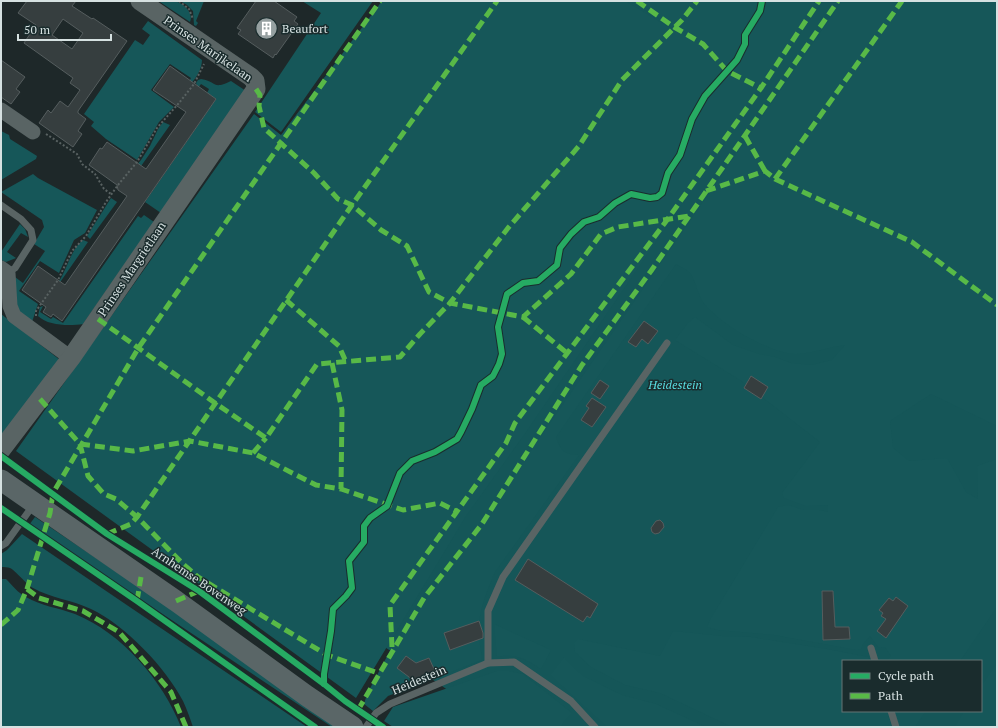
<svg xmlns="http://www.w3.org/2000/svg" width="998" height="728" viewBox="0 0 998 728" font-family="'PT Serif',serif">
<rect width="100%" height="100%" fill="#1e2829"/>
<g fill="#155658" fill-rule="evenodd">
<path d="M 165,1 C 169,1 175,0 178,2 C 185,5 194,14 190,22 L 160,2 Z"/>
<polygon points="180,1 204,1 196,21 198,23 196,26 194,25 193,11 187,5"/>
<path d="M 552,1 L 997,1 L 997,727 L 502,727 L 190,514 ZM 843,661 L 981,661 L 981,711 L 843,711 Z"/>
<path d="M 201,79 C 218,82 212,90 231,81 L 246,91 L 161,213 L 145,202 L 216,99 L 207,93 L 209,89 L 201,84 L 198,88 L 196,83 L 198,80 Z"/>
<polygon points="163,122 170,125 127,186 130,173 141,160 150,146 158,129"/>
<polygon points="111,198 117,202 90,239 87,236"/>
<path d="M 144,215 L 154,222 L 83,324 C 70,326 48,326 38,316 L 40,307 L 43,306 L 40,312 L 51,319 L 53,317 L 63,323 L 138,216 L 141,218 Z"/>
<path d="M 83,240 L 88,242 L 45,304 L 44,301 C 50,293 56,286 61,278 C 67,267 73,247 83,240 Z"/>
</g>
<g fill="#165759">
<polygon points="302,1 373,1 281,132 255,112 321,13"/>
<polygon points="382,1 625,1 674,30 665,22 629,1 823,1 761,88 526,432 466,516 356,698 16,451 254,114 281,135"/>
<path d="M 842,1 L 997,1 L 997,426 L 931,394 L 890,421 L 893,448 L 909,461 L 947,458 L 966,492 L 978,499 L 977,466 L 997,459 L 997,607 L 960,661 L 886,661 L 891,656 L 885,647 L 879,648 L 870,636 L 863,644 L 861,649 L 857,650 L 774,635 L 718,630 L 707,627 L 711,618 L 736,577 L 778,507 L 788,505 L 804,510 L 819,510 L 828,512 L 828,505 L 806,506 L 784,498 L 782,493 L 820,442 L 740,380 L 675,340 L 688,323 L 695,317 L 733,345 L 759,354 L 775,357 L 791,363 L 811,365 L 832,360 L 845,345 C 829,347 814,353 797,354 C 772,355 718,323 703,302 C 698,294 696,283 691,274 C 688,270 681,267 676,264 L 556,437 C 561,451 563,454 579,455 L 495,572 C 487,591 478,611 479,632 C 479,641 481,651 482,660 L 388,696 L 373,711 L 364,704 L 367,694 L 392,647 L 539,439 Z"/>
<path d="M 148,21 L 202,60 C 202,69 196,78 190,85 L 188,83 L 191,78 L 170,64 L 151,90 L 174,107 L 159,122 L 137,160 L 106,139 L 91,126 L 94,122 L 84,114 L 135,40 L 143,45 L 150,35 L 142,29 Z"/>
<polygon points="1,131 9,135 10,139 37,156 36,159 1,180"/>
<polygon points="33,174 38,178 97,210 85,233 74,240 59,273 40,261 19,291 38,304 32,322 17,310 15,277 23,283 45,251 34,244 44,227 42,220 1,192"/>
<polygon points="20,224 25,229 28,237 21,233 7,252 16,258 6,262 1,260 1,252"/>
<polygon points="1,314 60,360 1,436"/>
<polygon points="35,517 258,667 338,727 332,727 29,525"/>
<path d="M 22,534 L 307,727 L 193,727 C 190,718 187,710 183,701 C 166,668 125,625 91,609 C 72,600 51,598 33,588 C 26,584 15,570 10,568 C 8,567 4,567 1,567 L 1,554 L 7,550 Z"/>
<path d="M 1,579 L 6,579 C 12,585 18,593 26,597 C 41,606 59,608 75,614 C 122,633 163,681 181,727 L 2,727 Z"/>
<path d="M 494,624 L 551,650 L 541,669 C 526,659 515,653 497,657 Z"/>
<polygon points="673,631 722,636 751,637 827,649 868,657 871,661 843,661 843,711 887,711 892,727 732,727 660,693 625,685 591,667 575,652 574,643 578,639 660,656"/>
<polygon points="564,657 575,669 585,677 622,695 656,704 706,727 607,727 550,675"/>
<polygon points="997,663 997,727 959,727 955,726 964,711 981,711 981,686"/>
<polygon points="497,671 509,671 523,674 572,713 564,721 561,727 393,727 384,721 393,707"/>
<polygon points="894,711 926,711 915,727 899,727"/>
</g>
<g fill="#363e3f" stroke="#555d5e" fill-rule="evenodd">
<path d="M 27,1 L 76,1 L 72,6 L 92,19 L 93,18 L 127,41 L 78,111 L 78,113 L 86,119 L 78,131 L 82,134 L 73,147 L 39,123 L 48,110 L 51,113 L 60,101 L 68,107 L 80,90 L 70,83 L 73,78 L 24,43 L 36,25 L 18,13 ZM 63,19 L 83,33 L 72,49 L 52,35 Z"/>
<polygon points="256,1 274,1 297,17 294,21 298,24 276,55 275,54 273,58 238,34 241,30 237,28"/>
<polygon points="1,60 25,77 16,89 20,92 11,104 1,97"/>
<polygon points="170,66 216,99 62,321 53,314 51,317 43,312 46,307 22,290 38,266 65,285 127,196 118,190 117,185 89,165 100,148 102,149 107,142 146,169 186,112 153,90"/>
<polygon points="644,321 658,331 648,344 642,339 636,347 628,342"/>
<polygon points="751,376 768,387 761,399 744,388"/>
<polygon points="600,380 609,386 600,399 591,393"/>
<polygon points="592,398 606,407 592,427 581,420 589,408 586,406"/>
<polygon points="660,520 663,523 664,527 659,533 655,534 652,532 651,528 656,521"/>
<polygon points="528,559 598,604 590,618 587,616 583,622 515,580"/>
<polygon points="822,591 833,591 835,627 849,627 850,639 823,640"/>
<polygon points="896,597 908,606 886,638 877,631 886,619 881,616 883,613 879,610 889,598 893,601"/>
<polygon points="479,621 483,633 483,638 450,650 444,633"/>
<polygon points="406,656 416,663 429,658 435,671 418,679 415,685 409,677 397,668"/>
</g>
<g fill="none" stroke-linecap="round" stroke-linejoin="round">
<g stroke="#596262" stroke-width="2" stroke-dasharray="2 2" stroke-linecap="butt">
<polyline points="179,1 189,9 193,19"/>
<polyline points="46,134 77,154 82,164 95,174 104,189 111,194"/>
<polyline points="36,316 36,311 58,280 72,251 86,236 106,202 118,185 137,162 157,128 179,103 194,84 204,64"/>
</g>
<g stroke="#596464" stroke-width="7">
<polyline points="1,205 21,219 31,230 33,240 15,268 8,273"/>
<polyline points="1,546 6,543 34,504"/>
<polyline points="871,648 875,661"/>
<polyline points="488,663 488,611 503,577 667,343"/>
<polyline points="891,711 896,727"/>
<polyline points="366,727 376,713 390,704 488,663 514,662 571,701 595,727"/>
</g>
<g stroke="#596464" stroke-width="15">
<polyline points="1,110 33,132"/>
<polyline points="1,268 8,273 10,306 14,316 71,358"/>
</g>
<polyline stroke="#596464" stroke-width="19" points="1,450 71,358 256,89 255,81 251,77 140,1"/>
<polyline stroke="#5a6667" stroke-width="21" points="1,480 176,601 307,696 353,727"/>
<g stroke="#58b947" stroke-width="5" stroke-dasharray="10 5" stroke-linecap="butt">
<polyline points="637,1 674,27 703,44 727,71 761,88"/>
<polyline points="256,89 260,95 259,106 264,128 314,173 338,199 352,205 381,230 407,246 429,292 450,303 523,317 571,274 601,234 618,227 689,216"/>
<polyline points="745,136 765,171"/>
<polyline points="775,179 902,1"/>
<polyline points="706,191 765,171 775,179 912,242 997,305"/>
<polyline points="286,300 339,346 346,362"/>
<polyline points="523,317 567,353"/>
<polyline points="98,319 215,403 266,438 317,364 400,357 420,334 450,303 508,228 579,146 622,80 682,20 697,1"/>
<polyline points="332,363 342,410 341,489"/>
<polyline points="40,399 80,444 88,476 104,494 116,499 137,517 182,563 198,577 327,655 378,673"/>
<polyline points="80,444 133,451 190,441 253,453 316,485 341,489 403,510 440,503 456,511"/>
<polyline points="253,453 266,438"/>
<polyline points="107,534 131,524 137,517 352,205 497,1"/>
<polyline points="27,589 39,598 83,611 119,632 171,692 186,727"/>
<polyline points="137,601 141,577"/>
<polyline points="176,601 199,591"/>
<polyline points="1,625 18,610 27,589 50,513 53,493 139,347 380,1"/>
<polyline points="392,647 390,605 506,443 515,423 667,220 761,88 819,1"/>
<polyline points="358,710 424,598 482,524 582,365 651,271 838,1"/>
</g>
<defs>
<g id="cycleway">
<polyline points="1,456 107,534 199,591 324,684 345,701 383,727"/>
<polyline points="1,508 137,601 315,727"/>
<polyline points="324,684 324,674 331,631 333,609 346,596 352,588 349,561 364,542 364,526 370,518 387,506 400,473 412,461 435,452 457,439 461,432 472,409 481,385 493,376 499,364 502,354 498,327 507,294 523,283 538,281 557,265 560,248 571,234 584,222 599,217 615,203 631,194 650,198 657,197 662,193 668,173 680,155 692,119 705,96 737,60 745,44 745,35 760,11 762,1"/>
</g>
</defs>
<use href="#cycleway" stroke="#1a2c2d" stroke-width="8"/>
<use href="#cycleway" stroke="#26ab63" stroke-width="6"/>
</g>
<defs>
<symbol id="building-disc" viewBox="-11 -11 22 22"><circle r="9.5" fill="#96a0a1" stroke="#1a2c2d"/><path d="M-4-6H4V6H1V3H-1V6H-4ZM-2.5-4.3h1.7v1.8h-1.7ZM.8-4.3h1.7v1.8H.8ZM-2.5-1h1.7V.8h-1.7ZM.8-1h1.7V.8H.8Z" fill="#fff"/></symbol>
</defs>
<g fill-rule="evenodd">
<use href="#building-disc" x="254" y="16" width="25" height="25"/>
</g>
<g text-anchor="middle" stroke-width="3" stroke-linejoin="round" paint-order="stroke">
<g font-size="12" fill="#d6e1e1" stroke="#1a2c2d" text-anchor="start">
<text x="282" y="33">Beaufort</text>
</g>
<g font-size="12" fill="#d6e1e1" stroke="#1a2c2d">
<text transform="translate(208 49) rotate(35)" y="4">Prinses Marijkelaan</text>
<text transform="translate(132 269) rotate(-56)" y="4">Prinses Margrietlaan</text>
<text transform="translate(199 581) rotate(34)" y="4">Arnhemse Bovenweg</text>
<text transform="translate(419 680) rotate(-23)" y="4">Heidestein</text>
</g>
<g font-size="12" font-style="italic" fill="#59dee2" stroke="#1a2c2d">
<text x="675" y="389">Heidestein</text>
</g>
</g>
<rect width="998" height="728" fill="none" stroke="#d6e1e1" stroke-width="4"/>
<rect x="842" y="660" width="140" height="52" fill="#1a2c2d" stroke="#657475"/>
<rect x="850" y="673" width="20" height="6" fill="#26ab63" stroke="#657475"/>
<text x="878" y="680" font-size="12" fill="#d6e1e1">Cycle path</text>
<rect x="850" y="693" width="20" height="6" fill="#58b947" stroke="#657475"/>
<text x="878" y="700" font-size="12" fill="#d6e1e1">Path</text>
<path d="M18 34v6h93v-6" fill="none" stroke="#d6e1e1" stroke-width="2"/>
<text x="24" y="34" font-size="12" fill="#d6e1e1" stroke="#1a2c2d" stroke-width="3" paint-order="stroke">50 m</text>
</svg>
